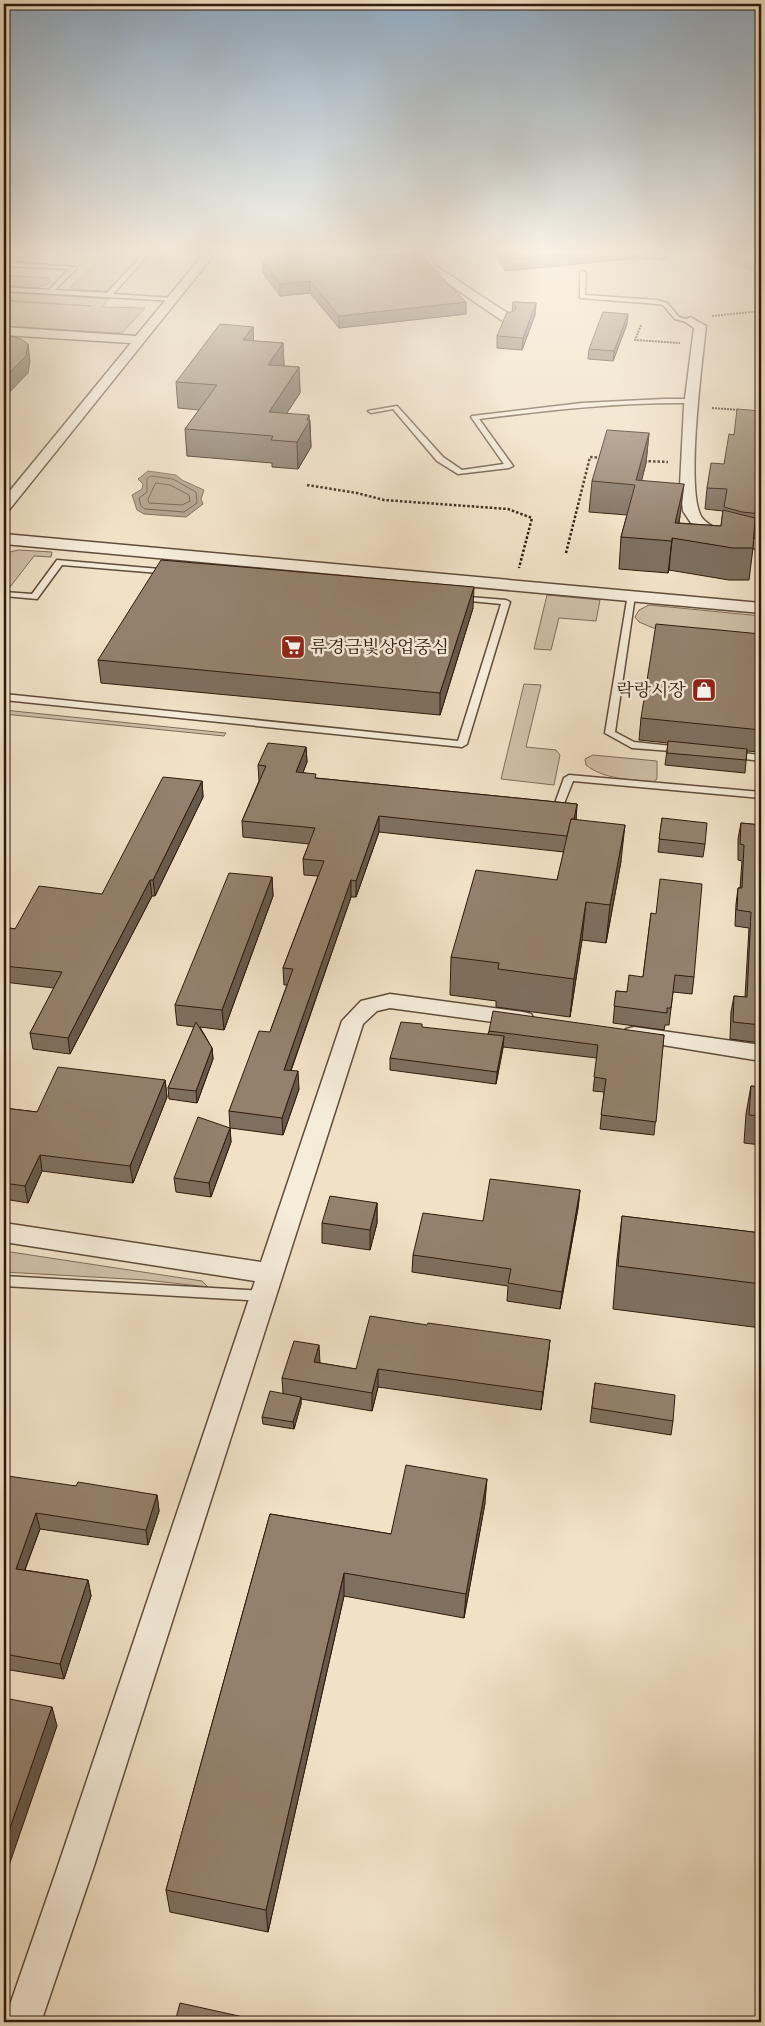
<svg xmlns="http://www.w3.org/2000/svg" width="765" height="2026" viewBox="0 0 765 2026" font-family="'Sorts Mill Goudy','Noto Serif KR',serif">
<rect width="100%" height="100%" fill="#f1e1c6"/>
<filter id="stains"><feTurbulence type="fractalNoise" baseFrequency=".004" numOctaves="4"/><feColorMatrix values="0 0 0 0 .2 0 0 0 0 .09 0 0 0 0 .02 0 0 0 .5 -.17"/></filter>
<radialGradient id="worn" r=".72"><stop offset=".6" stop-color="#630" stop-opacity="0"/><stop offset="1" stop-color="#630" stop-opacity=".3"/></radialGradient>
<g fill="#d0bfa7" stroke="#806c5a">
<polygon points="104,255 138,258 111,289 103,291 74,289 70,287"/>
<path d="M 4,275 L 48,278 L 51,281 C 44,292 16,286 4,285 Z"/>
<polygon points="4,292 109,299 102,307 145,308 123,332 116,333 4,326 4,301 91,306 4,300"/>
<polygon points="18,550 52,552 51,557 34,556 7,591 4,591 4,556 10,552"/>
<polygon points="547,595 600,600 596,621 559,618 551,650 534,649"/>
<polygon points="649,605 761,616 761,638 653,628 639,622 635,617 639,610"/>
<polygon points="524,684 541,685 526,747 556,750 560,755 554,785 501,779"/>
<polygon points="4,710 226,733 224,736 4,714"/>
<path d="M 593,755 L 657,761 L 657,779 L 653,782 C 630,779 605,780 586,765 L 585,759 Z"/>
<polygon points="4,1251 202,1281 208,1287 146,1280 4,1272"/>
</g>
<polygon fill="#af9d87" stroke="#7c6956" points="148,471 176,475 182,480 204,490 201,499 203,504 186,517 144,514 137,510 132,495 142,489 143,484 138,479"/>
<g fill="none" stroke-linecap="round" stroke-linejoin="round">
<g stroke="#705c4a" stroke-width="1">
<polygon points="151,476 173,479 196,492 197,503 184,512 145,509 141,506 139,498 147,492 147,479"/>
<polygon points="156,483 170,485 189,495 190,501 182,505 149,503 148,500"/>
</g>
<polygon fill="#af9d87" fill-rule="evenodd" points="706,251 726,251 761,266 761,275 708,254"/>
<defs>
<g id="service">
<polygon points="4,251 10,251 4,256"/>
<polygon points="146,251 152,251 113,294 173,298 175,299 175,301 4,291 4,287 49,290 69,269 4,266 4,262 76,267 76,269 55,290 107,293"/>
<polygon points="583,271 586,273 585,295 657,300 667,303 679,317 693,321 690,323 675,319 663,305 657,304 580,298 580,273"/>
<path d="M 664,399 L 691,399 L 694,401 L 691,403 C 620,402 549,410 479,419 L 513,466 L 509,468 L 458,474 L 437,461 L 393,409 L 371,413 L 368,411 L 397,406 L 443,457 L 462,470 L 504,464 L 471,417 L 472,416 L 582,403 Z"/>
<polygon points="57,560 171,570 175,572 171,574 62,565 37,599 4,596 4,592 32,594"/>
<polygon points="628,594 635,596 615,732 634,742 681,747 686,750 684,752 632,748 605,733"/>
<polygon points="457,596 506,600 510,602 467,744 462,747 4,700 4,694 458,741 501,604 460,600 457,600"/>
<polygon points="732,752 761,755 761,761 729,757 727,755"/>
<polygon points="569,775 761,792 761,798 573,781 561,811 549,811 547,809 549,807 554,806 564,778"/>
<polygon points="4,1276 264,1291 269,1292 271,1296 269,1300 264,1301 4,1286"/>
</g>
<g id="minor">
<polygon points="206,251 217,251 9,510 4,511 4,498 131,343 4,335 4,327 136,336"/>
<polygon points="415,251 426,251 436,266 512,316 514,319 512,322 504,322 428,270"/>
<path d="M 690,317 L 706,326 C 703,357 683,502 704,520 C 719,534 742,536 761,540 L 761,550 L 716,539 L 693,526 L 683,511 L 680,485 L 684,406 L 694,328 L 684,321 Z"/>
<polygon points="4,534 761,603 761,613 4,544"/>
<polygon points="390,994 523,1012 531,1014 534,1019 531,1024 523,1026 390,1008 377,1011 363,1024 94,1866 41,2022 4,2022 58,1866 255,1281 4,1242 4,1223 261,1262 342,1021 361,1001"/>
<polygon points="634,1027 761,1045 761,1061 626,1039 623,1034 626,1029"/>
</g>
</defs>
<use href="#service" stroke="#604c3b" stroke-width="3"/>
<use href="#minor" stroke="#604c3b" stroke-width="3"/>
<g stroke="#301a0d" stroke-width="2" stroke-dasharray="2 1" stroke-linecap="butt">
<polyline points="712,316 761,311"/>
<polyline points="641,325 635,340 680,343"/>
<polyline points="712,408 740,410"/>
</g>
<g stroke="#301a0d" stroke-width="2.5" stroke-dasharray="2.5 2" stroke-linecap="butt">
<polyline points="644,461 668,462"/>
<polyline points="307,485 357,493 384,500 508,509 532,518 519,568"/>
<polyline points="566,553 590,457 603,458"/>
</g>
<use href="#service" fill="#f6ecda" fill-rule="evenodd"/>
<use href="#minor" fill="#f6ecda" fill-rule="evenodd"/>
</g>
<g fill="#7f6f5e" stroke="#301a0d">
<polygon points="271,251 372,251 368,258 466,302 466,314 339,328 310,293 280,296 263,273 263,262"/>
<polygon points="494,251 665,251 664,260 638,258 505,271"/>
<polygon points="513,302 536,303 535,315 522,350 497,348 497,336 512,312"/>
<polygon points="627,324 613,361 588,359 589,349"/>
<polygon points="253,327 253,341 283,343 284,366 299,367 300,393 286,414 310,420 311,447 298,469 272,467 272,463 187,456 185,429 199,410 178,408 176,382"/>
<polygon points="761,410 761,536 754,535 753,548 749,580 729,580 669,570 668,573 619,569 621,537 627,515 589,512 592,481 649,433 646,463 641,481 680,516 679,523 721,526 723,511 705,509 707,488 724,464 733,435 761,411"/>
<polygon points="473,608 440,715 101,683 98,660"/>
<polygon points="761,634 761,752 747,751 745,773 665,765 668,743 639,740 641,718"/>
<polygon points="306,747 307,762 303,772 316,778 577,804 576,819 621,861 606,943 582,940 570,1017 496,1007 496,1001 450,995 451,957 557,880 564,852 379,832 356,897 351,897 291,1071 299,1089 283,1135 230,1128 229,1111 270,1032 287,985 284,985 283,968 318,876 304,875 303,859 309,844 243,837 242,821 259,781 258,765"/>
<polygon points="202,781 203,797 155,896 152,896 70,1054 33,1049 30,1033 54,988 4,982 4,927 15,929 102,894"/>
<polygon points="662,818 705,844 703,857 658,852"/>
<polygon points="741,823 761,825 761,1043 730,1039 731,1012 734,996 745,997 749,928 735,926 736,904 738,888 740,888 742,861 738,860 738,839"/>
<polygon points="272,877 273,896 224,1030 200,1027 212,1048 213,1059 197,1103 169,1099 168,1088 194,1027 177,1025 175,1005"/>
<polygon points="651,913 694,977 692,994 673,992 669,1025 665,1025 664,1030 613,1023 616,991 627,992 643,977"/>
<polygon points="489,1031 664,1035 654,1135 600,1129 604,1092 593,1091 597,1058 503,1047 496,1084 390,1070 390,1058 488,1034"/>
<polygon points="165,1080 167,1097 133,1183 42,1171 28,1203 4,1199 4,1108 37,1112"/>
<polygon points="751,1086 761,1087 761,1145 744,1143 746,1114"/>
<polygon points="230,1128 231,1142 211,1197 176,1192 174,1178"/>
<polygon points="580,1190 578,1208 560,1309 507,1301 508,1286 412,1272 413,1255 483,1221"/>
<polygon points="377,1203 377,1223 370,1250 322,1243 322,1223"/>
<polygon points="622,1216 761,1233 761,1328 613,1309 617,1259"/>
<polygon points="548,1358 541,1410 378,1387 372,1411 301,1399 301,1404 294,1429 263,1424 262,1417 283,1394 282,1378 320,1363 356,1369"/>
<polygon points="595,1383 673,1421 671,1435 590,1422"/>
<polygon points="76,1486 157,1495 159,1511 148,1545 40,1529 25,1570 88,1580 91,1596 64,1679 4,1669 4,1488"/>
<polygon points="485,1503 464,1618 344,1596 268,1932 170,1912 166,1890 270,1514 391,1534"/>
</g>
<g fill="#685a4c" stroke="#301a0d">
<polygon points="365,251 372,251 361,270 361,258"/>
<polygon points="597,251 639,251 638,258 505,271 505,260"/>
<polygon points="310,281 310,293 280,296 280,284"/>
<polygon points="466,302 466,314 339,328 339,316"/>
<polygon points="536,303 535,315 522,350 523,338"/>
<polygon points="628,314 627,324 613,361 614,351"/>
<polygon points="253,327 254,352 243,340"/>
<polygon points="283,343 284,368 268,365"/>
<polygon points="28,344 30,361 28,373 4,398 4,378"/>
<polygon points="299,367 300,393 272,436 269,412"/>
<polygon points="309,415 311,447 298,469 297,442"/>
<polygon points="649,433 646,463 634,511 636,480"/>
<polygon points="684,484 680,516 675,539 675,523"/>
<polygon points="672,538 669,570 668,573 672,541"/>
<polygon points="474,587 473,608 440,715 440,693"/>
<polygon points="306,747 307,762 297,788 296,772"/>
<polygon points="202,781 203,797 155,896 153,880"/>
<polygon points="577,804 576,820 570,837"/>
<polygon points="379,816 379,832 356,897 356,881"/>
<polygon points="625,825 621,861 606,943 610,905"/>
<polygon points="272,877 273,896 224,1030 222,1010"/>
<polygon points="150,880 152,896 70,1054 68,1038"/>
<polygon points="351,880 351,897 285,1087 284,1070"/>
<polygon points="586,902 582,940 570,1017 574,979"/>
<polygon points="504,1036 503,1048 496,1084 497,1072"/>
<polygon points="212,1048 213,1059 197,1103 196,1091"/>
<polygon points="298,1071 299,1089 283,1135 282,1118"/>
<polygon points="165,1080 167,1097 133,1183 130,1166"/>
<polygon points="230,1128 231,1142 211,1197 209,1183"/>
<polygon points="40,1155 42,1171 28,1203 25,1186"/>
<polygon points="580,1190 578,1208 560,1309 562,1292"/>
<polygon points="377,1203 377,1223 370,1250 370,1230"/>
<polygon points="550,1340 548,1358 541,1410 543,1392"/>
<polygon points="319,1345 320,1363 314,1362"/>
<polygon points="378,1369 378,1387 372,1411 372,1393"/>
<polygon points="301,1397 301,1404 294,1429 293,1422"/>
<polygon points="4,1398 5,1406 4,1409"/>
<polygon points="487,1479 485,1503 464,1618 466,1594"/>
<polygon points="157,1495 159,1511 148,1545 146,1530"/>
<polygon points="36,1513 40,1529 19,1585 16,1569"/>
<polygon points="344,1573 344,1596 268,1932 266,1910"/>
<polygon points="88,1580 91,1596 64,1679 60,1664"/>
<polygon points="52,1707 57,1726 4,1880 4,1845"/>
</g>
<g fill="#94816d" stroke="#301a0d">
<polygon points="271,251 365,251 361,258 418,252 466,302 339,316 310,281 280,284 263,262"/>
<polygon points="501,251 597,251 505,260"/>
<polygon points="513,302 536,303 523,338 497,336 507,312 513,312 516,308"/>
<polygon points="603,312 628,314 614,351 589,349"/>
<polygon points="220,324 253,327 243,340 283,343 268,365 299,367 269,412 309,415 307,420 310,420 297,442 271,440 273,436 185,429 217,385 176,382"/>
<polygon points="4,334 21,339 28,344 26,356 4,378"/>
<polygon points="737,409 761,411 761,514 742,512 724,507 727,489 707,488 711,463 724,464 729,434 734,435"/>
<polygon points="607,430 649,433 636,480 684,484 675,523 721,526 723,510 755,518 753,548 733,548 672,538 672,541 621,537 635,485 592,481"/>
<polygon points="161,560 474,587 440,693 98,660"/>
<polygon points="656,624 761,634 761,730 641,718"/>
<polygon points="668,741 747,749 746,760 667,753"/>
<polygon points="268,743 306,747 296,772 316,774 315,778 577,804 574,819 571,819 567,836 379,816 356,881 351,880 284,1070 298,1071 282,1118 229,1111 259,1031 270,1032 293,969 283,968 324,861 303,859 315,828 242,821 266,766 258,765"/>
<polygon points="163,777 202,781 153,880 150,880 68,1038 30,1033 62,972 4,966 4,927 15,929 39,886 102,894"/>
<polygon points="662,818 707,823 705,844 659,839"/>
<polygon points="571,819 625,825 610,905 586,902 574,979 498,969 499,963 451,957 476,870 557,880"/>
<polygon points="741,823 761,825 761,1025 733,1022 734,996 747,997 751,912 737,910 738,888 742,888 744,845 740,844"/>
<polygon points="229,873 272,877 222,1010 175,1005"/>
<polygon points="660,879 702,884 694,977 675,975 671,1008 667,1008 667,1013 614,1006 616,991 627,992 629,975 643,977 651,913 656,914"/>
<polygon points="493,1011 664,1035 656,1122 601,1115 606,1079 594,1077 598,1045 489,1031"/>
<polygon points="196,1022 212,1048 196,1091 168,1088"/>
<polygon points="401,1022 422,1024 422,1027 504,1036 497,1072 390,1058"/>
<polygon points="58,1067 165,1080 130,1166 40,1155 25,1186 4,1183 4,1108 37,1112"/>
<polygon points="751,1086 761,1087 761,1116 749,1115"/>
<polygon points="198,1117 230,1128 209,1183 174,1178"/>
<polygon points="490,1179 580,1190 562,1292 508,1283 511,1269 413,1255 423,1213 483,1221"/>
<polygon points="330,1196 377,1203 370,1230 322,1223"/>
<polygon points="622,1216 761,1233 761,1284 618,1266"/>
<polygon points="370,1316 427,1325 428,1323 550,1340 543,1392 378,1369 372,1393 282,1378 294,1341 319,1345 314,1362 356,1369"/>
<polygon points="595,1383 675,1395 673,1421 592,1408"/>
<polygon points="270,1391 301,1397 293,1422 262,1417"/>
<polygon points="406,1465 487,1479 466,1594 344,1573 266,1910 166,1890 270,1514 391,1534"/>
<polygon points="8,1476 76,1486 78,1482 157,1495 146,1530 36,1513 16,1569 88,1580 60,1664 4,1654 4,1488"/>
<polygon points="4,1698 52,1707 4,1845"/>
<polygon points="180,2003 266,2022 175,2022"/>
</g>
<linearGradient id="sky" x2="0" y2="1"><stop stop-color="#91abc1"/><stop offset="0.47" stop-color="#f9f2e5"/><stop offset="1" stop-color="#f9f2e5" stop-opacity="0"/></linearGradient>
<rect width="765" height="535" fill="url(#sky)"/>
<defs>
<symbol id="supermarket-square" viewBox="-11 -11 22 22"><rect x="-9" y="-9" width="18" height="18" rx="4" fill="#8f2418" stroke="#f6ecda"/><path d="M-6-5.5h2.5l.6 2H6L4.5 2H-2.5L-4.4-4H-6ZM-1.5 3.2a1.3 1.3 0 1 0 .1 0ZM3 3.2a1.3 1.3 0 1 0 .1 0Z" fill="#fff"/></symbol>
<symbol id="shop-square" viewBox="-11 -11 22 22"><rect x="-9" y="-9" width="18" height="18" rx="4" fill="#8f2418" stroke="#f6ecda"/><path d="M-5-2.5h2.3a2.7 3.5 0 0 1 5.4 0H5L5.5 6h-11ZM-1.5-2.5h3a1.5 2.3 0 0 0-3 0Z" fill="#fff"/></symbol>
</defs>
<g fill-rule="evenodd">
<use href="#supermarket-square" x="279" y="633" width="28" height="28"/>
<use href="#shop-square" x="690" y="676" width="28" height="28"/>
</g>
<g text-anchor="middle" stroke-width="5" stroke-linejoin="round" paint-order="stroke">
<g font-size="18" fill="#301a0d" stroke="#f6ecda" text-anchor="start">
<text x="310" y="653">류경금빛상업중심</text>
<text x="686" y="696" text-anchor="end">락랑시장</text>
</g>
</g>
<rect width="765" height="2026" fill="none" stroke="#f1e1c6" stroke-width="20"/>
<rect x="5" y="5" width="755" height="2016" fill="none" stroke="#301a0d" stroke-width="2.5"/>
<rect x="10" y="10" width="745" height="2006" fill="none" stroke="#301a0d"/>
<rect width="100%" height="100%" filter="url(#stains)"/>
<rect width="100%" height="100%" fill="url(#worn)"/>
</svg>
